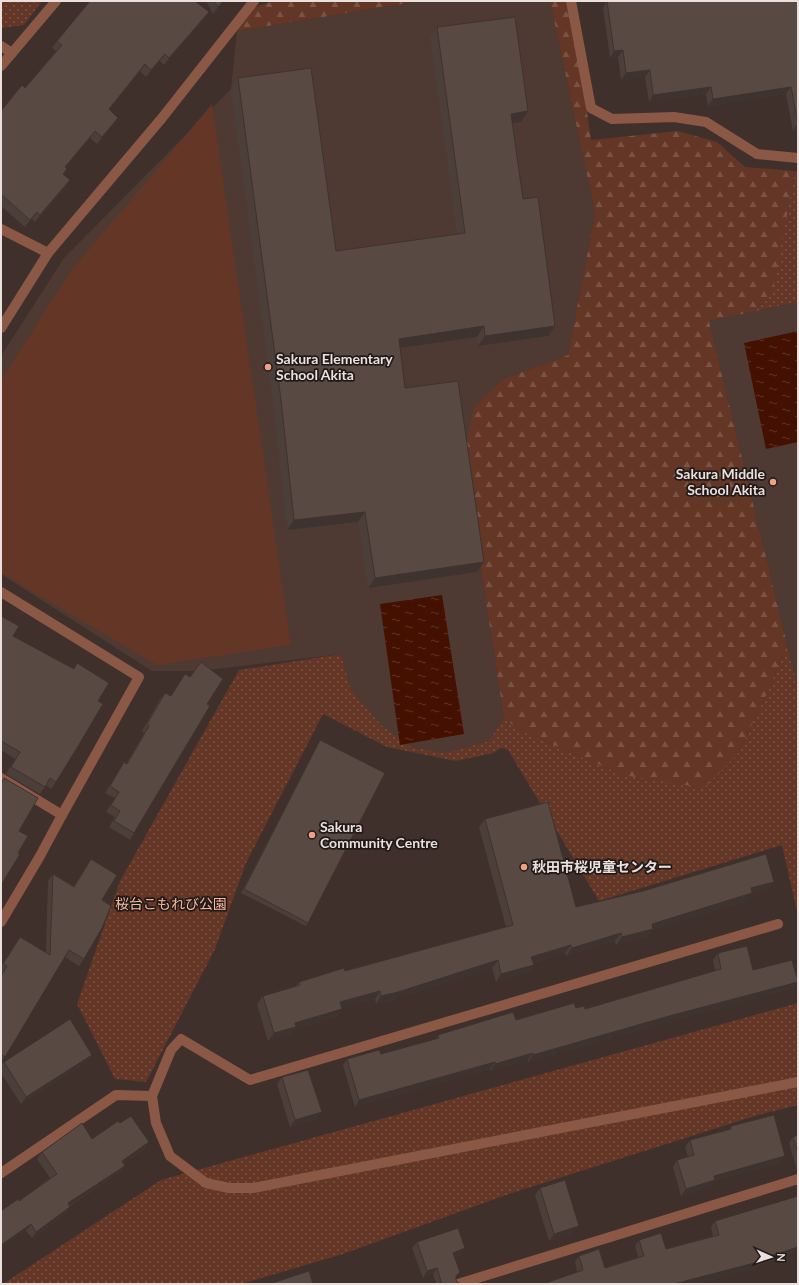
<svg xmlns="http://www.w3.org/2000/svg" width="799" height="1285" viewBox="0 0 799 1285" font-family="Lato,'Noto Sans JP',sans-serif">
<defs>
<pattern id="grass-dots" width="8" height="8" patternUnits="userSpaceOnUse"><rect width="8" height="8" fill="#633626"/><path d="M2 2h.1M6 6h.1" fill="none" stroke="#7a5345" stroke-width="1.8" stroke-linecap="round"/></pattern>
<pattern id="forest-firs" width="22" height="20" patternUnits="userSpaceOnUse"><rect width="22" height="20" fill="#633626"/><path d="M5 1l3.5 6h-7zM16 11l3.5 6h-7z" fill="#7a5345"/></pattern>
<pattern id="water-ripples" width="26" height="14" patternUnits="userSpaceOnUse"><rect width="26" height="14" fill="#410"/><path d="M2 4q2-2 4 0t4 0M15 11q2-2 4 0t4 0" fill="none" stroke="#5f3325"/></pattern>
</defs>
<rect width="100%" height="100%" fill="#3f302b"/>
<g fill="#4f3a33">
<polygon points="421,1 550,1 595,213 568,355 504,379 464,460 504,718 489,741 444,753 411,747 381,725 351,690 341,654 199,671 152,671 1,574 1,356 64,258 231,89 237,31"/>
<polygon points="798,302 798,689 709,321"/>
</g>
<g fill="url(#grass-dots)">
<polygon points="1,1 42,1 24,25 1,28"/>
<polygon points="795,171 798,172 798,302 752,312 765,301"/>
<polygon points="787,644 798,689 798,916 782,845 599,901 508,750 501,748 493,753 456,761 387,747 323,714 246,863 215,949 146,1082 115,1079 77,1004 120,881 239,670 341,654 351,690 381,725 411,747 444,753 489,741 504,718 519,730 623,775 737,755 769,689"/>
<polygon points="798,1003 798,1105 758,1115 506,1195 343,1254 241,1284 3,1284 161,1180"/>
</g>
<g fill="url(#forest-firs)">
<polygon points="274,1 421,1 237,31 248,9"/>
<polygon points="550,1 571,1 591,140 678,131 717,142 745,167 795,171 774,284 765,301 752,312 709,321 787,644 769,689 737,755 704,788 623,775 519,730 504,718 464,460 473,409 504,379 568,355 595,213"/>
</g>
<polygon fill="#633626" points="212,104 291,645 157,665 1,573 1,380 71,271"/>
<g fill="url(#water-ripples)">
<polygon points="798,331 798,442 766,449 744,343"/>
<polygon points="442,595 464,734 400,745 380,604"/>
</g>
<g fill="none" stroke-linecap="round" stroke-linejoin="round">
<g stroke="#8b5846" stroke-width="10">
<polyline points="571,1 591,108 612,119 674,117 706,122 757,154 798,158"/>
<polyline points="1,46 12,53"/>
<polyline points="1,66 56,1"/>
<polyline points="1,229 48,253"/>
<polyline points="1,328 48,253 162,118 254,1"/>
<polyline points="1,592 139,677 62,815"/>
<polyline points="1,778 62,815 40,856 1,922"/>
<polyline points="778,924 250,1080 181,1039 171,1050 152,1096 156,1123 170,1156 206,1183 229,1188 253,1188 798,1082"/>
<polyline points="1,1173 116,1095 152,1096"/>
<polyline points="458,1284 798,1179"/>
</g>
</g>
<g fill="#4c3f3a">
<polygon points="206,1 224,1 213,14"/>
<polygon points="607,1 798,1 798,130 793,131 786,94 708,106 706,94 649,102 645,77 621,80 618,57 610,58 603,8"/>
<polygon points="204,19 164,65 160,61 146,77 140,71 109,110 118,118 113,125 97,144 90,138 66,167 64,174 66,187 35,222 32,219 25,227 1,206 1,111 25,88 56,51 52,48 57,41"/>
<polygon points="437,27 521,122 513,123 523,199 548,336 478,346 477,337 400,348 405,388 477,572 368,588 358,522 287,530 274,410 231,89 238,78 336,251 457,234 430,37"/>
<polygon points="1,616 13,636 73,669 77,663 98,701 56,782 51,789 46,785 40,794 6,774 15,759 1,750"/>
<polygon points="185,674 207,704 134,833 130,840 109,827 115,817 106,812 115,798 105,793 124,762 126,764 144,733 142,731 160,699 165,693 171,696"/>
<polygon points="320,740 308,923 306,926 241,893 318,744"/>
<polygon points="485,819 576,907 768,890 751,894 746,901 652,930 647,937 616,945 615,941 566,956 565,953 533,963 534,965 528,973 496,982 492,968 392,1000 376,1004 375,999 342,1008 342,1009 336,1017 293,1030 290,1035 268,1041 257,1004 263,996 295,987 299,982 345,971 506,927 479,827"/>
<polygon points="91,859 102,900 84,959 79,966 65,957 1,1062 1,975 2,973 1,973 1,966 20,937 46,953 48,881 53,874 74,886"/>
<polygon points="718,953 753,970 794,988 668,1022 528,1062 528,1059 491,1071 490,1069 355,1107 343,1065 347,1059 381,1054 436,1039 438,1035 576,1008 585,1009 715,971 713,960"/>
<polygon points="92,1055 87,1062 21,1104 1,1073 1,1065 4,1062"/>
<polygon points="282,1077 317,1119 290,1127 277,1084"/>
<polygon points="120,1123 145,1149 124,1163 125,1166 120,1172 70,1206 66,1213 32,1238 26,1231 19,1201 50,1178 37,1159 42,1152 92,1139"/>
<polygon points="731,1126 785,1156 780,1163 714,1181 710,1187 681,1196 673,1167 677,1160 688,1157 685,1147 690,1140 729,1129"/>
<polygon points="798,1135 798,1173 789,1143 793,1137"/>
<polygon points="540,1188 574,1233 549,1241 535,1195"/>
<polygon points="798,1196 798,1252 759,1265 757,1268 695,1284 543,1284 577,1272 575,1262 579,1256 605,1268 638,1257 635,1246 639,1240 666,1249 713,1236 711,1227 715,1221"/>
<polygon points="417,1242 465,1248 461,1255 454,1257 456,1280 458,1283 464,1284 436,1284 433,1274 423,1278 412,1248"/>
</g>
<g fill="#3e332f">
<polygon points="223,1 224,1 213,14 218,7"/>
<polygon points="209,12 204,19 164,65 169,58"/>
<polygon points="623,50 618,57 610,58 614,51"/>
<polygon points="165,54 160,61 146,77 151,70"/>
<polygon points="145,64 140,71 104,116 109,109"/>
<polygon points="650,70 645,77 621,80 626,73"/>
<polygon points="711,87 706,94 649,102 653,95"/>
<polygon points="791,87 786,94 708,106 713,99"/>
<polygon points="528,111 521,122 504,124 511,114"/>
<polygon points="118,118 113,125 97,144 102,137"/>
<polygon points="798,124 798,130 793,131"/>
<polygon points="95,131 90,138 60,174 65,167"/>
<polygon points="70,180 66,187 35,222 40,215"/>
<polygon points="37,212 32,219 25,227 30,220"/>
<polygon points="484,326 477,337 392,349 399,339"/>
<polygon points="555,326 548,336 478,346 485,336"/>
<polygon points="365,512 358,522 287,530 294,520"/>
<polygon points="484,562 477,572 368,588 375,578"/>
<polygon points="774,882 768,890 751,894 746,901 652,930 647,937 616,945 622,937 652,924 751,888"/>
<polygon points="621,933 615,941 566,956 572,948"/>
<polygon points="571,945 565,953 526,965 531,957"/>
<polygon points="498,960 492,968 392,1000 376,1004 381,996"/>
<polygon points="534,965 528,973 496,982 501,974"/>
<polygon points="798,982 794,988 668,1022 528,1062 533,1055 673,1015"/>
<polygon points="380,991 375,999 335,1010 340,1002"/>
<polygon points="342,1009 336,1017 293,1030 290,1035 268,1041 274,1033 295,1023"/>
<polygon points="533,1053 528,1059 491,1071 495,1064"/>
<polygon points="92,1055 87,1062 21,1104 26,1097"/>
<polygon points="495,1062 490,1069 355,1107 359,1100"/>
<polygon points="322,1112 317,1119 290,1127 295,1120"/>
<polygon points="149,1142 145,1149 117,1168 122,1161"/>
<polygon points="785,1156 780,1163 714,1181 710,1187 681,1196 686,1189 714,1176"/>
<polygon points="125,1166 120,1172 63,1210 68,1203"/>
<polygon points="70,1207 66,1213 32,1238 36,1232"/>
<polygon points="31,1224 26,1231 1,1248 1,1245"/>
<polygon points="579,1226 574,1233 549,1241 554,1234"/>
<polygon points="798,1247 798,1252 759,1265 757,1268 695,1284 674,1284 761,1259"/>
<polygon points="465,1248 461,1255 449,1259 453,1253"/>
<polygon points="437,1268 433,1274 423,1278 427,1271"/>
</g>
<g fill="#584943" stroke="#3e332f">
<polygon points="90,1 195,1 209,12 169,58 165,54 151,70 145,64 109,109 118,118 102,137 95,131 65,167 67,169 63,174 70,180 40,215 37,212 30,220 1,194 1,111 22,85 25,88 62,45 57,41"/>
<polygon points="214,1 223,1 218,7"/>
<polygon points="607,1 798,1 798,124 791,87 713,99 711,87 653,95 650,70 626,73 623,50 614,51"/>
<polygon points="515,17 528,111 511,114 523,199 538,197 555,326 485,336 484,326 399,339 405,388 458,381 484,562 375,578 365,512 294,520 281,400 238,78 311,68 336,251 465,233 437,27"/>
<polygon points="1,616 19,626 13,636 74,669 77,663 109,683 98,701 103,704 77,748 56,782 50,778 45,787 11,767 20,752 1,741"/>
<polygon points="201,662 223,679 207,704 210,706 134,833 114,821 120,811 111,805 119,792 110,786 124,762 127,764 149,726 147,724 165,693 171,696 185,674 190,677"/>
<polygon points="320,740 385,773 308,923 244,889"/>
<polygon points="4,778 38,798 19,831 28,836 18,853 20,854 1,885 1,784"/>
<polygon points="548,802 576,907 643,891 766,854 774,882 751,888 752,893 652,924 653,929 622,937 621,933 572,948 571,945 531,957 534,965 501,974 498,960 398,992 381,996 380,991 340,1002 342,1009 295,1023 296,1027 274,1033 263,996 300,985 299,982 344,968 345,971 513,925 485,819"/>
<polygon points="91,859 117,875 102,900 111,906 102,928 84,959 69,950 5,1057 1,1054 1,976 7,966 3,964 20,937 50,955 53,874 74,887"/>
<polygon points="747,946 753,970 792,960 798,982 673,1015 533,1055 533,1053 495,1064 495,1062 359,1100 347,1059 379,1050 381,1054 439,1038 438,1035 513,1012 516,1020 574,1003 576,1008 584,1006 585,1009 721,969 718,953"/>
<polygon points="70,1019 92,1055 26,1097 4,1062"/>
<polygon points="308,1070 322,1112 295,1120 282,1077"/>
<polygon points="774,1115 785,1156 714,1176 715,1180 686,1189 677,1160 694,1155 690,1140 731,1129 731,1126"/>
<polygon points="131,1116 149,1142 122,1161 125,1166 68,1203 70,1207 36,1232 31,1224 1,1245 1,1211 18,1199 19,1201 57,1174 42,1152 82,1123 92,1139 118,1121 120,1123"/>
<polygon points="798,1135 798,1152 793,1137"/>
<polygon points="565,1180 579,1226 554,1234 540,1188"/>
<polygon points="798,1196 798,1247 761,1259 762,1261 674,1284 543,1284 583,1270 579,1256 599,1249 605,1268 644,1256 639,1240 661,1233 666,1249 719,1235 715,1221"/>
<polygon points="458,1228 465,1248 453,1253 460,1272 456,1276 456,1280 458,1283 464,1284 442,1284 437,1268 427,1271 417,1242"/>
<polygon points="309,1271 313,1284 269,1284"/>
</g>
<g fill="#f39f83" stroke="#211a18" stroke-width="1.5">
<circle cx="268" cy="367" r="4"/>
<circle cx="773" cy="482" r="4"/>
<circle cx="312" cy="835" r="4"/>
<circle cx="524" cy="867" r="4"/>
</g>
<g text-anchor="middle" stroke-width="3.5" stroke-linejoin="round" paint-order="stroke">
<g font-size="14" font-weight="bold" fill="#eae0dd" stroke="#211a18" text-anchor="start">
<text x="276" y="364">Sakura Elementary<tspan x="276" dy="16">School Akita</tspan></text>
<text x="765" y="479" text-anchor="end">Sakura Middle<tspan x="765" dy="16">School Akita</tspan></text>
<text x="320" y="832">Sakura<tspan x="320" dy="16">Community Centre</tspan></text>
<text x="532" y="872">秋田市桜児童センター</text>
</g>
<g font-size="14" fill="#f6b7a1" stroke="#211a18">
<text x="171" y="909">桜台こもれび公園</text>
</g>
</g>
<rect width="799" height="1285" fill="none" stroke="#eae0dd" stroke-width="4"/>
<g transform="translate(771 1257) rotate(93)" stroke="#211a18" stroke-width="3" paint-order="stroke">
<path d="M0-3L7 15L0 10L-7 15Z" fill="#eae0dd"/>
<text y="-6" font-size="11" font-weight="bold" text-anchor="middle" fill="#eae0dd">N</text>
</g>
</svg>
